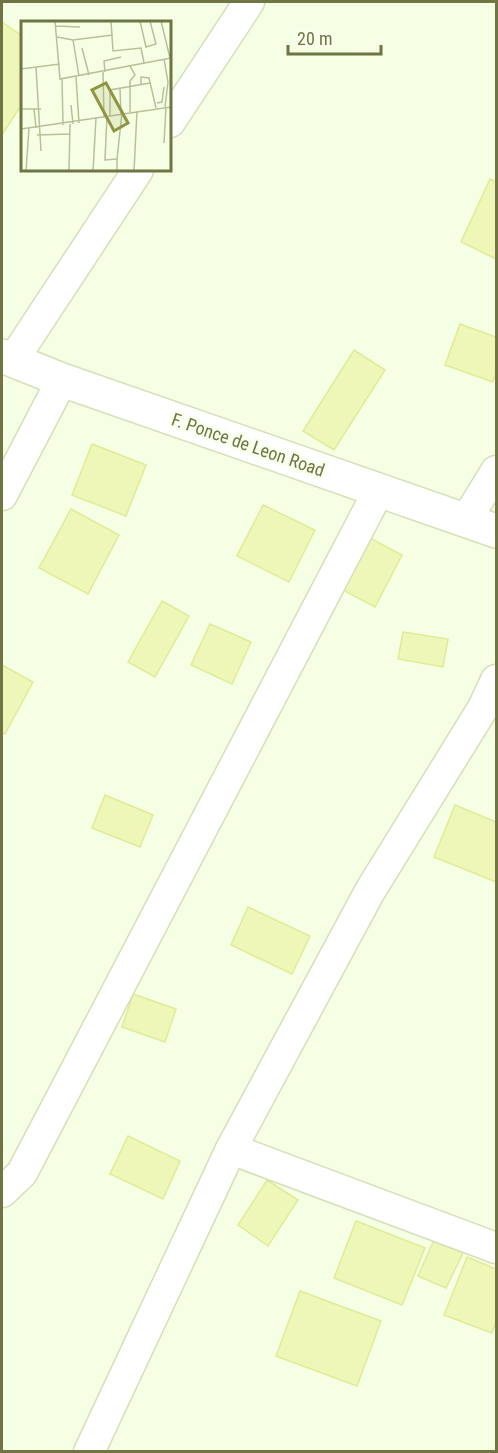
<svg xmlns="http://www.w3.org/2000/svg" width="498" height="1453" viewBox="0 0 498 1453" font-family="'Roboto Condensed',sans-serif">
<rect width="100%" height="100%" fill="#f5ffe3"/>
<g fill="#eef7b8" stroke="#e1eb96" stroke-width="1.5">
<polygon points="2,22 22,36 22,104 2,135"/>
<polygon points="490,179 496,182 496,259 461,242"/>
<polygon points="460,324 496,337 496,373 493,382 445,365"/>
<polygon points="354,350 385,370 334,450 303,431"/>
<polygon points="92,444 146,465 126,516 72,495"/>
<polygon points="263,505 315,530 289,582 237,556"/>
<polygon points="71,509 119,535 88,594 39,568"/>
<polygon points="366,536 402,555 375,607 339,588"/>
<polygon points="162,601 189,616 155,677 128,662"/>
<polygon points="210,624 251,642 232,684 191,665"/>
<polygon points="403,632 448,639 443,667 398,659"/>
<polygon points="2,665 33,682 5,734 2,732"/>
<polygon points="105,795 153,815 140,847 92,828"/>
<polygon points="455,805 496,822 496,882 434,857"/>
<polygon points="248,907 310,936 292,974 231,945"/>
<polygon points="133,994 176,1009 165,1042 122,1027"/>
<polygon points="128,1136 180,1161 163,1199 110,1174"/>
<polygon points="267,1180 298,1200 268,1246 238,1225"/>
<polygon points="356,1221 425,1248 402,1305 334,1278"/>
<polygon points="434,1240 463,1253 446,1288 418,1276"/>
<polygon points="467,1257 496,1269 496,1321 492,1333 444,1315"/>
<polygon points="300,1291 381,1321 357,1386 276,1356"/>
</g>
<g fill="none" stroke-linecap="round" stroke-linejoin="round">
<defs>
<g id="minor">
<polyline points="170,122 249,2"/>
<polyline points="13,360 138,170"/>
<polyline points="2,495 62,380"/>
<polyline points="466,520 496,471"/>
<polyline points="231,1149 496,1248"/>
<polyline points="2,1192 22,1173 379,490"/>
<polyline points="89,1452 231,1149 370,891 483,708 496,680"/>
</g>
<polyline id="tertiary" points="2,356 62,380 496,531"/>
</defs>
<use href="#minor" stroke="#d6dfb8" stroke-width="33"/>
<use href="#tertiary" stroke="#d6dfb8" stroke-width="36"/>
<use href="#minor" stroke="#fff" stroke-width="30"/>
<use href="#tertiary" stroke="#fff" stroke-width="33"/>
</g>
<g text-anchor="middle" stroke-width="6" stroke-linejoin="round" paint-order="stroke">
<g font-size="18" fill="#707543" stroke="#f8ffec">
<text transform="translate(248 445) rotate(19)" y="6">F. Ponce de Leon Road</text>
</g>
</g>
<g transform="translate(21 21)">
<rect width="150" height="150" fill="#f5ffe3"/>
<path fill="none" stroke="#b8c099" stroke-width="1.5" d="M 34,0 L 39,58 L 150,37M 90,0 L 92,30 L 120,27 L 123,42M 119,0 L 125,26 L 135,23 L 129,0M 140,0 L 149,37M 35,5 L 59,6M 36,16 L 52,19 L 92,14M 52,19 L 58,55M 61,27 L 68,54M 143,38 L 147,61 L 144,86M 109,45 L 114,54 L 109,60 L 109,91M 15,46 L 20,130M 0,48 L 39,43M 82,51 L 83,95M 84,51 L 83,40 L 100,36M 55,56 L 58,102M 41,58 L 42,104M 120,63 L 120,56 L 128,57 L 135,87M 99,68 L 100,93M 136,82 L 141,81 L 143,66M 50,84 L 52,103M 0,88 L 20,88M 13,88 L 15,107M 86,95 L 84,139 L 96,138 L 96,150M 89,95 L 89,69 L 129,62M 0,108 L 150,86M 16,114 L 49,113M 143,122 L 145,86M 96,138 L 101,92M 5,150 L 8,107M 48,150 L 49,103M 72,150 L 75,97M 113,150 L 116,90"/>
<path fill="#919441" fill-opacity="0.15" stroke="#919441" stroke-width="3" d="M 85,62 L 107,102 L 93,110 L 71,69 Z"/>
<rect width="150" height="150" fill="none" stroke="#707543" stroke-width="3"/>
</g>
<rect width="498" height="1453" fill="none" stroke="#707543" stroke-width="6"/>
<path d="M288 45v9h93v-9" fill="none" stroke="#707543" stroke-width="3"/>
<text x="297" y="45" font-size="18" fill="#707543" stroke="#f8ffec" stroke-width="4.5" paint-order="stroke">20 m</text>
</svg>
